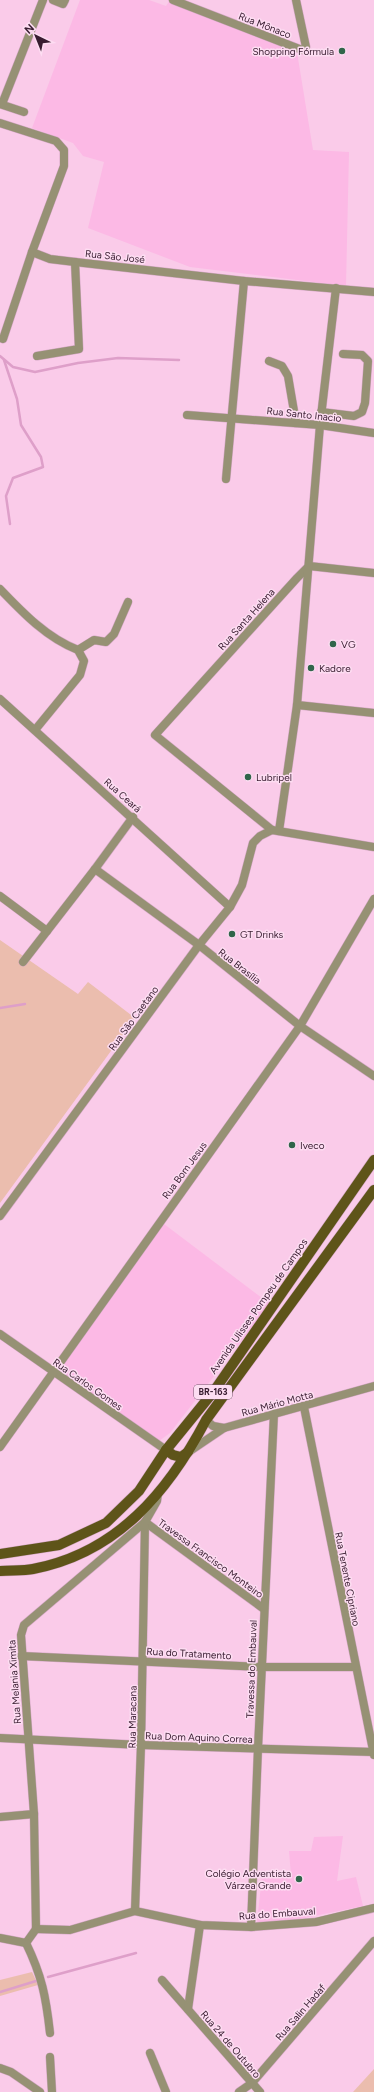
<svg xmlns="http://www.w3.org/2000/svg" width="374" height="2092" viewBox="0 0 374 2092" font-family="Figtree,sans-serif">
<rect width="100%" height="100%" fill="#facbe9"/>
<g fill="#fcb9e5">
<polygon points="80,0 149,0 166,6 170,0 296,46 313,150 349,152 346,286 190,267 88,228 104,162 83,156 73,143 32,128"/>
<polygon points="164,1224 270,1304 170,1433 159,1441 58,1371"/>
<polygon points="343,1836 337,1881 356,1877 363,1906 285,1922 257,1922 262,1876 291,1875 289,1851 311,1851 314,1837"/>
</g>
<g fill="#ebbdae">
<polygon points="0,940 78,994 88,982 135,1018 0,1203"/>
<polygon points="32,1972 38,1985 0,1996 0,1980"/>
<polygon points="374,2069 374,2092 353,2092"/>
</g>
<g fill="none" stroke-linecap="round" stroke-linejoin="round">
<g stroke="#de9fc9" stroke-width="2.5">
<polyline points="0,356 13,367 35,372 78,363 118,358 179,360"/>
<polyline points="4,360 17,399 21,425 41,457 43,467 13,478 6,496 10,524"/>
<polyline points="0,1008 25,1004"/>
<polyline points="48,1977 136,1953"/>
<polyline points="0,1992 36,1981"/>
</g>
<defs>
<g id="minor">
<polyline points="53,0 63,4 65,0"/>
<polyline points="173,0 302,50 306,47 296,0"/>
<polyline points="0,104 24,112"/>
<polyline points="2,104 43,0"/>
<polyline points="0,123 56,141 64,150 64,166 32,252 50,259 75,262 244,281 374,292"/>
<polyline points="3,339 32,252"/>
<polyline points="37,356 79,349 75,262"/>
<polyline points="269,361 282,366 288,376 296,423"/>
<polyline points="321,412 354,416 362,412 365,403 368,361 362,355 343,354"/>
<polyline points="187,415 320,425 374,433"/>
<polyline points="226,479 244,281"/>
<path d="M 0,589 C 23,613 47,638 78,650 L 84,661 L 80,675 L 35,730"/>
<polyline points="78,650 94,640 106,642 114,634 128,602"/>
<polyline points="0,699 230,907"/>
<polyline points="297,705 374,713"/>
<polyline points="272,830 155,735 297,578 309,566 374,573"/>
<polyline points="279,831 297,705 320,425 336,288"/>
<polyline points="95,869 199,945 300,1026 374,1076"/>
<polyline points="0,896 47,931"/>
<polyline points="23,962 95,869 133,817"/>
<polyline points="0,1216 199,945 230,907 242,885 253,843 260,836 272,830 374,847"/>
<polyline points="0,1334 166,1450"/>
<polyline points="304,1407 374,1755"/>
<polyline points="206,1420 213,1426 224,1428"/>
<polyline points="0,1447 300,1026 374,899"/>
<polyline points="190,1451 224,1428 374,1386"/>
<polyline points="145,1522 264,1609"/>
<polyline points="21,1656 262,1667 355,1667"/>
<polyline points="0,1738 141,1745 374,1752"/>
<polyline points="0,1817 34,1814"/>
<polyline points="135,1911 141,1745 145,1522"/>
<polyline points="251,1927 258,1748 274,1413"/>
<polyline points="36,1929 34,1814 21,1635 24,1625 145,1522 157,1501 158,1493"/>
<polyline points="36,1929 70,1930 135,1911 200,1925 251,1927 316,1922 374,1908"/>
<polyline points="0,1938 26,1943 36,1929"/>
<path d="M 26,1943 C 42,1976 46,1997 50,2033"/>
<polyline points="162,1980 260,2092"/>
<polyline points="188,2009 200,1925"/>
<polyline points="150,2053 166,2092"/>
<polyline points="50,2057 52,2092"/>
<polyline points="0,2068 11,2072 40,2092"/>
<polyline points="239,2092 252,2083 374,1941"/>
</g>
<g id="major">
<polyline points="166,1450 173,1455 181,1457 188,1452"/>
<polyline points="0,1554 59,1545 106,1523 139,1491 166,1450 214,1391 374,1160"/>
<path d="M 0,1571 C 11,1570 23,1571 33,1569 C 117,1553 168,1492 206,1420 L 374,1190"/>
</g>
</defs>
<use href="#minor" stroke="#d3a8c4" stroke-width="9"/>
<use href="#major" stroke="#d3a8c4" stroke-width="11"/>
<use href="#minor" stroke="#969174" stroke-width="8"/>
<use href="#major" stroke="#5e5419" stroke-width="10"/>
</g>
<g fill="#30654a" stroke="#fdddf2" stroke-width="1.5">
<circle cx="342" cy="51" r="4"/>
<circle cx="333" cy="644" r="4"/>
<circle cx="311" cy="668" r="4"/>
<circle cx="248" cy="777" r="4"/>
<circle cx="232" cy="934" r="4"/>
<circle cx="292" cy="1145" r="4"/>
<circle cx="299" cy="1879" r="4"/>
</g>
<g text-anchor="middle" stroke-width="3" stroke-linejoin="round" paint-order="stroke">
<rect fill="#fdddf2" stroke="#73566a" stroke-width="1" x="194" y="1385" width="38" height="14" rx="3"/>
<g font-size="9" font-weight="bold" fill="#381c30">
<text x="213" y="1395">BR-163</text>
</g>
<g font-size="10" fill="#381c30" stroke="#fdddf2">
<text transform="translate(265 25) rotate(21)" y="4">Rua Mônaco</text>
<text transform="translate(115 256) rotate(6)" y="4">Rua São José</text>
<text transform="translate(304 414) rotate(6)" y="4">Rua Santo Inacio</text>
<text transform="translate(246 619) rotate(-48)" y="4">Rua Santa Helena</text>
<text transform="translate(123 795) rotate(42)" y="4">Rua Ceará</text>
<text transform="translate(240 966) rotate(38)" y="4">Rua Brasília</text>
<text transform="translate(133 1018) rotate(-54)" y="4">Rua São Caetano</text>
<text transform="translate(184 1170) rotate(-54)" y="4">Rua Bom Jesus</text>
<text transform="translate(258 1306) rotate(-55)" y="4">Avenida Ulisses Pompeu de Campos</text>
<text transform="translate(88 1384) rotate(35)" y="4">Rua Carlos Gomes</text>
<text transform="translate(277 1403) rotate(-15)" y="4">Rua Mário Motta</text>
<text transform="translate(211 1558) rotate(36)" y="4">Travessa Francisco Monteiro</text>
<text transform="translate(348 1579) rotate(79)" y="4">Rua Tenente Cipriano</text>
<text transform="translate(189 1653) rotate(3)" y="4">Rua do Tratamento</text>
<text transform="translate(251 1669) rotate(-88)" y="4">Travessa do Embauval</text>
<text transform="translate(14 1682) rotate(-94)" y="4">Rua Melania Ximita</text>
<text transform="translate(132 1717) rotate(-89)" y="4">Rua Maracana</text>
<text transform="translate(199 1737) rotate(2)" y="4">Rua Dom Aquino Correa</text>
<text transform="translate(277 1913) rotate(-4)" y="4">Rua do Embauval</text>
<text transform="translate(300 2012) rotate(-49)" y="4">Rua Salin Hadaf</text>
<text transform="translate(231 2044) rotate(49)" y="4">Rua 24 de Outubro</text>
</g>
<g font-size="10" fill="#381c30" stroke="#fdddf2" text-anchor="start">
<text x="334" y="55" text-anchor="end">Shopping Fórmula</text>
<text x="341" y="648">VG</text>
<text x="319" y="672">Kadore</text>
<text x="256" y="781">Lubripel</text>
<text x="240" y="938">GT Drinks</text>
<text x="300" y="1149">Iveco</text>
<text x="291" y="1877" text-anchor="end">Colégio Adventista<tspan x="291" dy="12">Várzea Grande</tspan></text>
</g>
</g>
<g transform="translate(36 36) rotate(317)" stroke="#fdddf2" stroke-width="3" paint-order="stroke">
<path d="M0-3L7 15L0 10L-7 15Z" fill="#381c30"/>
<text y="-6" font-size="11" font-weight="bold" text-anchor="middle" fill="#381c30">N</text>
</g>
</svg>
